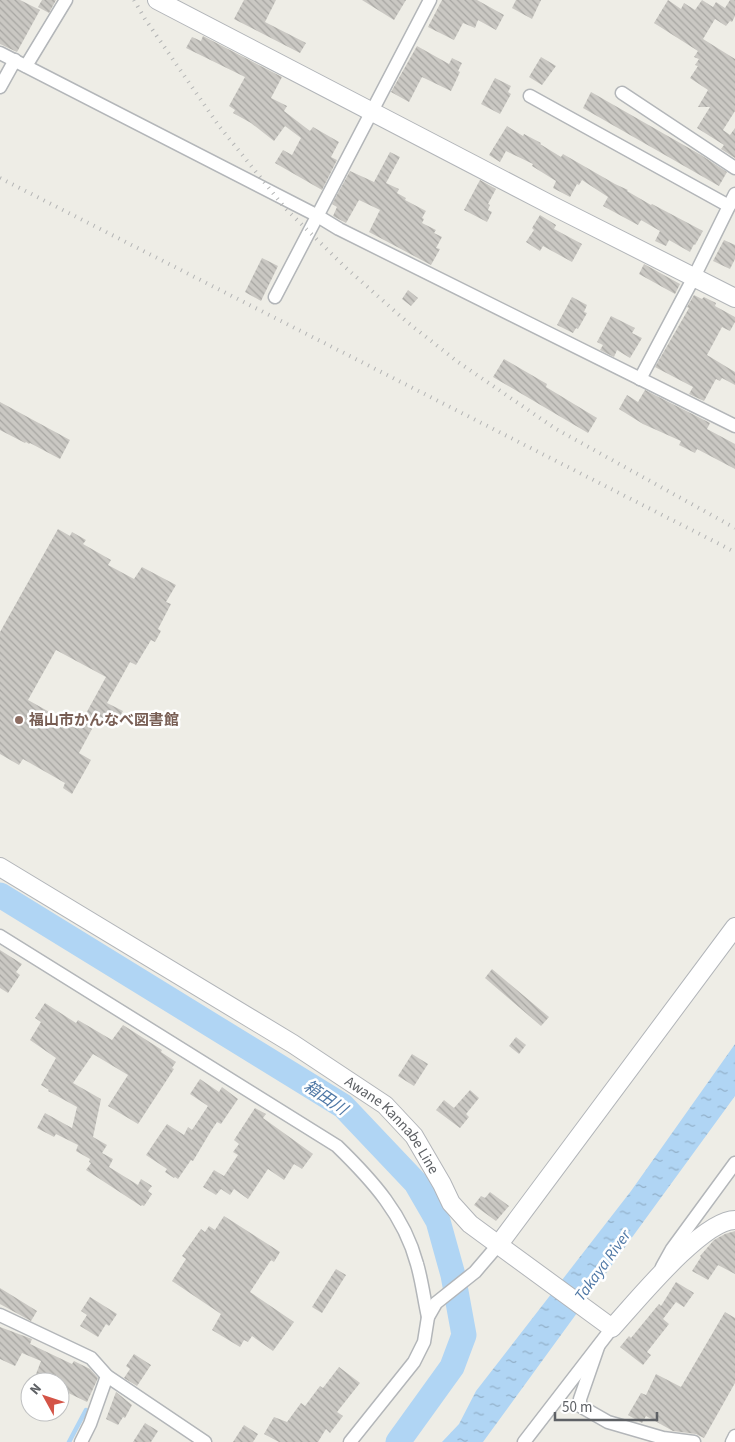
<svg xmlns="http://www.w3.org/2000/svg" width="735" height="1442" viewBox="0 0 735 1442" font-family="'Source Sans 3','Noto Sans JP',sans-serif">
<defs>
<pattern id="water-ripples" width="26" height="14" patternUnits="userSpaceOnUse" patternTransform="scale(1.25)"><rect width="26" height="14" fill="#b0d5f4"/><path d="M2 4q2-2 4 0t4 0M15 11q2-2 4 0t4 0" fill="none" stroke="#92b0c9"/></pattern>
<pattern id="building-back-hatch" width="6" height="6" patternUnits="userSpaceOnUse" patternTransform="scale(1.25)"><rect width="6" height="6" fill="#cac8c3"/><path d="M-1 5l2 2M0 0l6 6M5-1l2 2" fill="none" stroke="#a7a6a2"/></pattern>
</defs>
<rect width="100%" height="100%" fill="#eeede6"/>
<polygon fill="url(#water-ripples)" points="735,1044 735,1096 483,1442 442,1442 459,1424 476,1391 631,1191"/>
<g fill="none" stroke-linecap="round" stroke-linejoin="round">
<polyline stroke="#b0d5f4" stroke-width="4.5" points="69,1442 86,1410"/>
<polyline stroke="#b0d5f4" stroke-width="25" points="0,895 343,1106 416,1183 438,1221 453,1275 464,1335 452,1367 398,1442"/>
</g>
<g fill="url(#building-back-hatch)" fill-rule="evenodd">
<polygon points="0,0 20,0 40,10 17,52 0,44"/>
<polygon points="42,0 56,0 49,13 38,7"/>
<polygon points="244,0 276,0 265,22 306,43 300,53 234,19"/>
<polygon points="362,0 406,0 394,20"/>
<polygon points="442,0 477,0 504,15 496,30 478,20 475,28 463,23 454,40 428,27"/>
<polygon points="516,0 541,0 532,19 512,8"/>
<polygon points="668,0 681,9 684,3 695,10 702,0 713,7 716,2 725,8 730,0 735,0 735,16 732,22 730,21 726,26 715,19 703,39 735,59 735,111 723,130 730,135 735,128 735,158 721,149 724,145 697,128 710,107 698,107 708,90 690,78 698,66 695,65 699,59 694,57 698,51 654,23"/>
<polygon points="203,36 282,77 271,98 287,106 284,111 310,131 313,127 339,142 331,157 337,160 322,190 275,163 283,150 292,155 301,138 285,126 274,141 251,123 233,113 235,110 229,106 245,77 186,48 192,37 201,41"/>
<polygon points="417,46 449,64 452,58 462,63 458,71 460,72 451,91 422,77 409,102 391,92"/>
<polygon points="541,57 556,66 542,85 529,77"/>
<polygon points="495,78 511,86 508,92 511,94 500,114 481,104"/>
<polygon points="591,92 701,155 727,172 719,186 583,108"/>
<polygon points="507,126 523,136 524,134 541,143 540,144 561,157 563,154 615,184 628,190 627,191 651,205 652,204 703,231 695,245 694,244 690,252 669,240 666,246 655,241 660,231 641,220 638,225 603,206 608,197 582,180 579,185 577,184 570,197 553,188 556,181 532,166 533,164 506,151 500,162 489,155"/>
<polygon points="390,152 400,157 386,183 399,189 397,193 406,198 405,200 426,211 422,218 424,219 422,223 436,230 434,233 442,237 436,248 440,249 431,265 369,232 380,210 359,200 346,223 333,216 337,207 332,204 350,171 374,182"/>
<polygon points="480,180 496,189 488,204 490,205 488,210 492,212 487,222 464,210"/>
<polygon points="540,215 556,225 554,229 582,244 572,262 543,246 540,251 526,242 534,230 532,228"/>
<polygon points="724,240 735,245 735,259 730,269 713,261"/>
<polygon points="262,258 278,266 261,301 245,292"/>
<polygon points="644,264 680,284 675,294 639,274"/>
<polygon points="408,290 418,298 411,306 402,299"/>
<polygon points="694,295 702,299 704,297 716,303 715,306 735,317 735,322 730,331 722,327 707,355 735,372 735,385 722,378 720,381 716,379 704,401 689,394 693,387 655,367 689,308 687,307"/>
<polygon points="572,297 587,305 584,312 587,313 578,329 576,328 573,333 557,325"/>
<polygon points="611,316 635,328 632,333 642,338 630,358 617,350 614,357 600,350 603,345 597,342"/>
<polygon points="504,359 547,384 546,387 597,418 588,433 493,377"/>
<polygon points="645,390 710,423 707,429 735,444 735,469 697,449 695,453 679,445 681,441 643,424 619,409 627,395 638,402"/>
<polygon points="0,402 70,440 60,459 30,443 29,444 26,442 25,443 0,430"/>
<path d="M 58,529 L 70,536 L 72,532 L 86,540 L 83,544 L 111,560 L 108,565 L 134,579 L 142,567 L 176,585 L 166,602 L 171,604 L 158,629 L 161,631 L 155,642 L 151,640 L 136,665 L 130,662 L 107,703 L 123,711 L 115,725 L 99,716 L 79,753 L 91,760 L 72,794 L 63,788 L 65,783 L 23,759 L 19,765 L 0,754 L 0,632 ZM 56,650 L 106,677 L 78,728 L 28,700 Z"/>
<polygon points="0,950 22,964 16,972 20,975 8,993 0,988"/>
<polygon points="492,969 549,1017 541,1026 485,978"/>
<polygon points="45,1003 76,1023 78,1020 112,1040 123,1025 162,1050 161,1052 176,1062 172,1068 174,1069 138,1124 108,1106 128,1075 93,1054 73,1083 101,1099 93,1137 107,1145 102,1153 113,1159 109,1167 138,1185 141,1179 152,1186 148,1191 152,1194 144,1206 142,1205 141,1206 86,1170 91,1163 89,1162 90,1159 76,1151 78,1145 56,1134 54,1137 37,1128 45,1113 72,1128 77,1107 48,1091 49,1090 41,1085 56,1058 30,1040 41,1022 35,1018"/>
<polygon points="516,1037 526,1045 519,1054 509,1046"/>
<polygon points="412,1054 428,1064 414,1086 398,1076"/>
<polygon points="200,1079 219,1092 222,1087 238,1099 221,1124 217,1122 211,1131 193,1161 191,1160 178,1179 175,1177 174,1178 165,1172 167,1169 146,1155 167,1124 184,1135 188,1127 192,1130 208,1106 190,1094"/>
<polygon points="470,1090 479,1098 466,1114 469,1117 460,1128 436,1110 444,1100 454,1108"/>
<polygon points="255,1108 266,1114 263,1118 313,1154 302,1169 294,1164 284,1180 268,1169 248,1199 234,1189 230,1195 221,1189 216,1195 203,1187 214,1170 224,1176 238,1155 233,1152 239,1144 234,1140"/>
<polygon points="490,1192 509,1206 496,1221 474,1205 481,1196 485,1198"/>
<polygon points="224,1216 280,1252 274,1262 271,1260 250,1292 294,1322 273,1351 252,1336 248,1342 244,1340 240,1347 212,1330 221,1314 172,1281 186,1259 182,1256 201,1229 205,1232 209,1226 215,1230"/>
<polygon points="735,1231 735,1274 718,1265 708,1280 692,1271 701,1257 700,1256 714,1240 725,1234"/>
<polygon points="336,1269 346,1275 322,1313 312,1307"/>
<polygon points="676,1282 694,1293 684,1307 676,1302 663,1319 669,1324 647,1352 651,1355 643,1365 620,1347 629,1336 631,1338 659,1304 661,1306"/>
<polygon points="0,1288 37,1311 31,1321 0,1304"/>
<polygon points="90,1297 117,1314 109,1326 106,1324 98,1337 80,1326 87,1315 81,1311"/>
<polygon points="725,1312 735,1318 735,1383 704,1438 696,1434 673,1431 646,1416 642,1423 628,1415 641,1393 646,1395 656,1374 681,1387"/>
<polygon points="0,1327 32,1339 30,1344 72,1364 74,1361 90,1369 98,1378 87,1402 60,1389 62,1386 60,1382 52,1382 36,1374 41,1361 22,1353 15,1366 0,1359"/>
<polygon points="134,1354 151,1365 137,1386 124,1378 130,1369 126,1366"/>
<polygon points="339,1367 360,1383 337,1412 343,1416 330,1433 326,1429 318,1442 279,1442 264,1434 274,1417 287,1422 301,1403 305,1406 320,1386 323,1388"/>
<polygon points="116,1392 132,1405 125,1418 123,1417 118,1425 106,1419"/>
<polygon points="145,1423 158,1431 151,1442 133,1442"/>
<polygon points="244,1425 258,1434 253,1442 233,1442"/>
</g>
<g fill="none" stroke-linecap="round" stroke-linejoin="round">
<defs>
<g id="street">
<polyline points="0,53 316,215 339,229 735,426"/>
<polyline points="26,66 66,0"/>
<polyline points="0,87 15,60"/>
<polyline points="622,93 735,168"/>
<polyline points="530,96 729,206"/>
<polyline points="275,297 430,0"/>
<polyline points="640,379 694,277 735,194"/>
<path d="M 0,936 L 337,1146 C 372,1180 404,1215 417,1264 C 422,1281 424,1299 428,1317"/>
<polyline points="662,1267 672,1249 735,1163"/>
<polyline points="0,1315 91,1358 107,1376 205,1442"/>
<polyline points="598,1347 580,1399 580,1406 608,1422 663,1438 694,1442"/>
<polyline points="81,1442 90,1424 107,1376"/>
<polyline points="350,1442 414,1362 424,1342 428,1317 436,1303 475,1272 499,1244"/>
<polyline points="524,1442 612,1328"/>
<polyline points="732,1442 735,1436"/>
</g>
<g id="secondary">
<polyline points="157,0 551,205 735,298"/>
<path id="s1" d="M 0,867 L 293,1044 L 385,1105 L 414,1136 L 442,1184 L 451,1203 L 470,1224 L 612,1328 C 635,1303 702,1220 735,1220"/>
<polyline points="499,1244 735,927"/>
</g>
</defs>
<use href="#street" stroke="#b3b6b9" stroke-width="15"/>
<use href="#secondary" stroke="#b2b5b9" stroke-width="20"/>
<use href="#street" stroke="#fff" stroke-width="12"/>
<use href="#secondary" stroke="#fff" stroke-width="18"/>
<g stroke="#b4b5b5" stroke-width="4" stroke-dasharray="1 6" stroke-linecap="butt">
<polyline points="134,0 145,19 219,126 285,208 345,267 407,322 458,362 556,429 735,528"/>
<polyline points="0,178 735,552"/>
</g>
</g>
<circle fill="#8d6e63" stroke="#fff" stroke-width="2" cx="19" cy="720" r="5"/>
<g text-anchor="middle" stroke-width="5" stroke-linejoin="round" paint-order="stroke">
<g font-size="15" font-weight="bold" fill="#785e54" stroke="#fff" text-anchor="start">
<text x="29" y="725">福山市かんなべ図書館</text>
</g>
<g font-size="15" fill="#5e6165" stroke="#fff">
<text dy="5" stroke="none"><textPath href="#s1" startOffset="472">Awane Kannabe Line</textPath></text>
</g>
<g font-size="16" font-style="italic" fill="#4e77a5" stroke="#fff">
<text transform="translate(326 1097) rotate(34)" y="6">箱田川</text>
<text transform="translate(602 1265) rotate(-54)" y="6">Takaya River</text>
</g>
</g>
<g transform="translate(45 1397) rotate(310)"><circle r="24" fill="#ffffff" stroke="#bfc0c1"/>
<path d="M0-4L9 19L0 12L-9 19Z" fill="#d45447"/>
<text y="-8" font-size="14" font-weight="bold" text-anchor="middle" fill="#5e6165">N</text>
</g>
<path d="M555 1412v8h102v-8" fill="none" stroke="#5e6165" stroke-width="2.5"/>
<text x="562" y="1412" font-size="15" fill="#5e6165" stroke="#ffffff" stroke-width="4" paint-order="stroke">50 m</text>
</svg>
